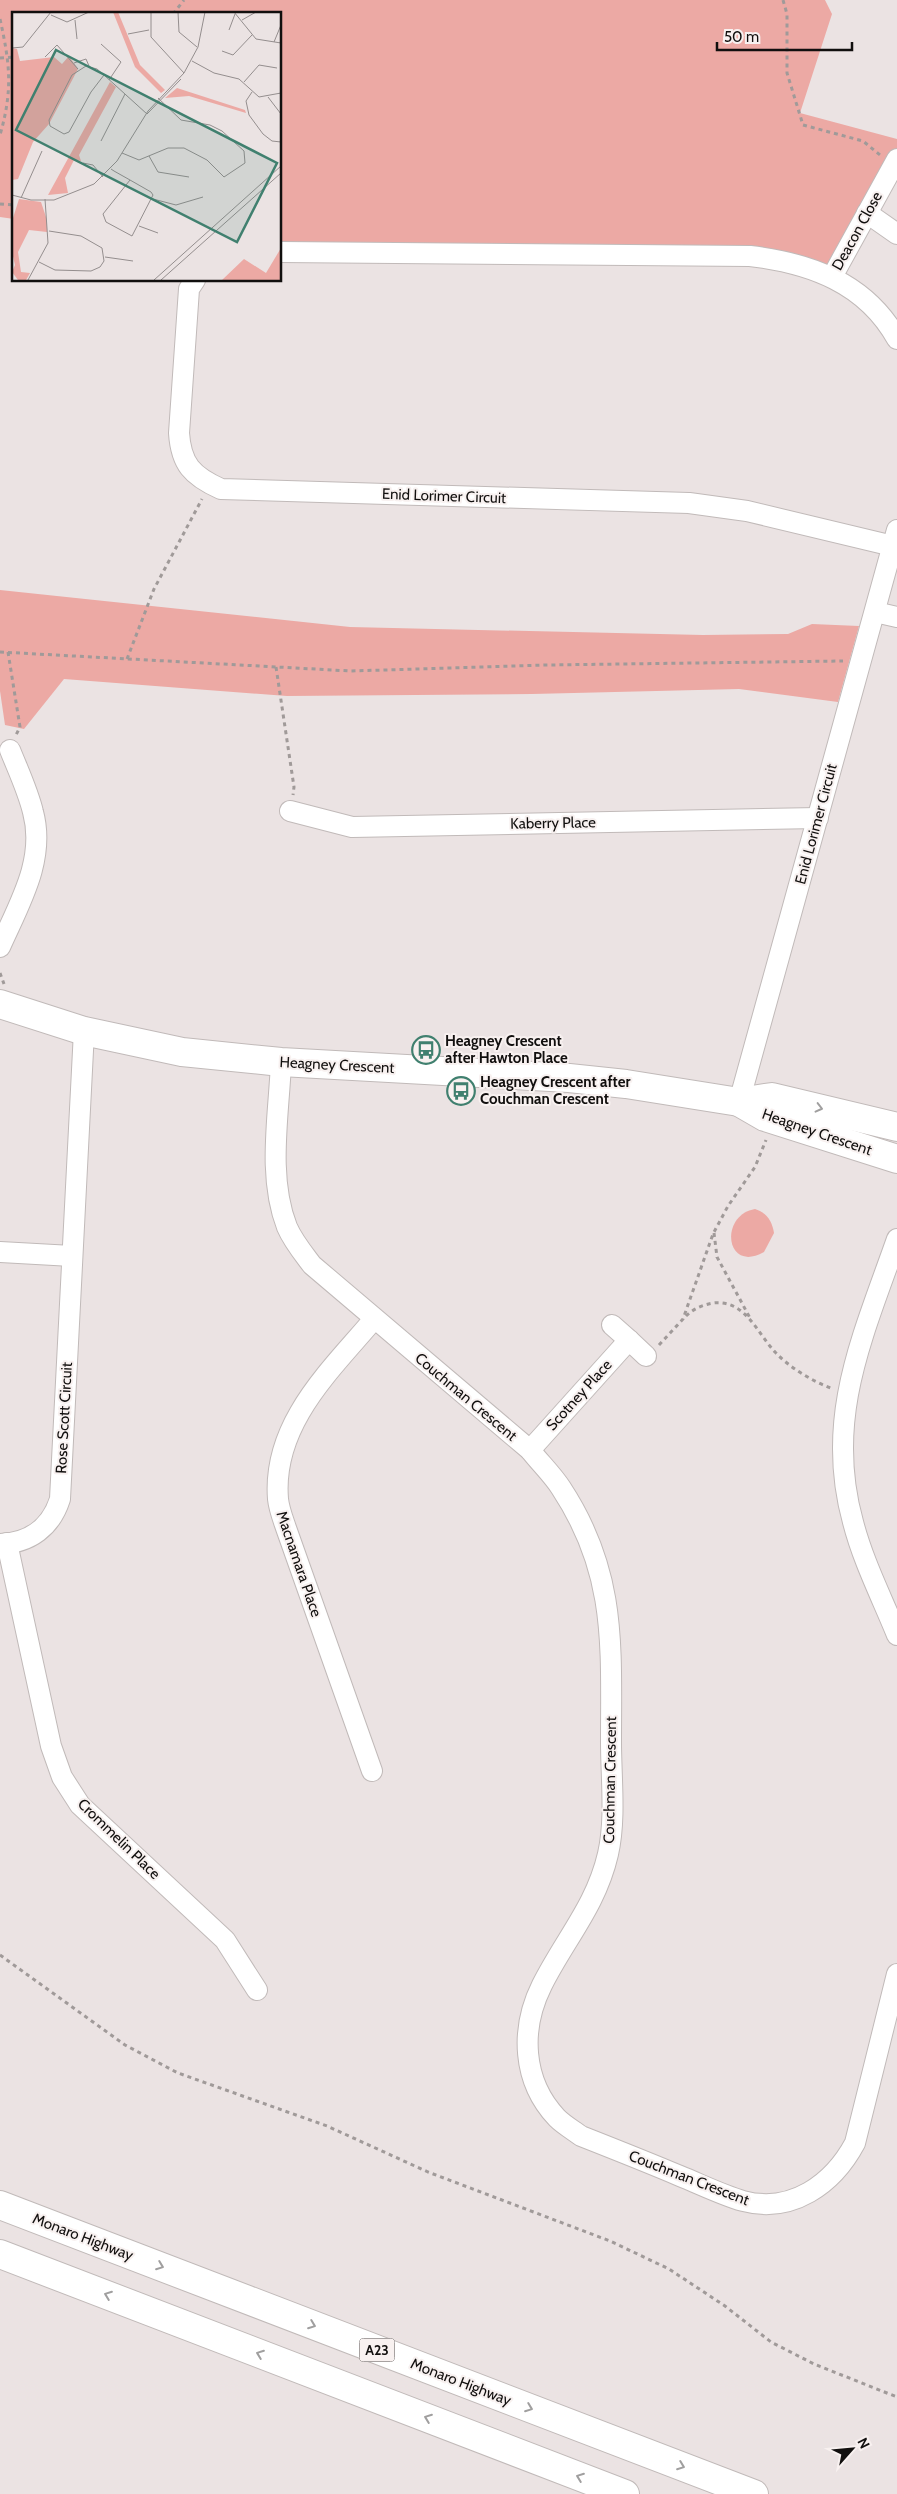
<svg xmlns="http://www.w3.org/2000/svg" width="897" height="2494" viewBox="0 0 897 2494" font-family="Cabin,sans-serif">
<rect width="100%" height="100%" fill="#ebe3e3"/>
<g fill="#eca9a4">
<polygon points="0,0 825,0 832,14 800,113 897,139 897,159 832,277 785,260 280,252 280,14 14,14 14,219 0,217"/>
<polygon points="0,590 350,627 703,635 788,634 812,624 859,626 838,702 739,689 532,694 287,696 64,679 24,729 5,725 0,691"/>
<path d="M 755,1209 C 767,1213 772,1221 774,1233 L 764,1252 C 725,1274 719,1215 755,1209 Z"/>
</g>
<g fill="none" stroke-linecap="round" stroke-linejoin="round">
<defs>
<g id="street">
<polyline points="867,213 897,234"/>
<path d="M 280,252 L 750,256 C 810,263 866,283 897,339"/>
<polyline points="832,277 897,159"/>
<path d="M 195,280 L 189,289 L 179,433 C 181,464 192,476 221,489 L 689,503 L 747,511 L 893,546"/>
<polyline points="875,612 897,617"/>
<polyline points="290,811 352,827 818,818"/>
<path d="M 0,947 C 19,904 46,860 33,812 C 28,791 18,770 10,750"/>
<path d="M 281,1062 C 279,1115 267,1176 287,1227 C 293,1241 303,1253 312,1265 L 530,1450 C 540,1463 552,1474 561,1488 C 617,1573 611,1645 611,1742 C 611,1778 616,1819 608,1854 C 596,1906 565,1939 542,1985 C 520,2029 522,2081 557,2118 C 564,2125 573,2130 581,2136 C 614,2149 647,2162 680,2176 C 700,2184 722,2195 743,2201 C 792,2214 833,2184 855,2143 L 897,1974"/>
<polyline points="739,1102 897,530"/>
<path d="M 897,1239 C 863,1336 824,1418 853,1522 C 863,1561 882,1598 897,1635"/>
<polyline points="0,1252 72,1256"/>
<polyline points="612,1325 629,1340"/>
<polyline points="530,1450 629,1340 646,1356"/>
<polyline points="7,1543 51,1746 62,1777 80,1805 225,1940 257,1990"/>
<path d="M 0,1544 C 30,1543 51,1527 60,1499 L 84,1031"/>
<path d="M 372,1771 L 286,1528 C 283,1519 279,1509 278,1499 C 272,1424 330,1371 374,1319"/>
</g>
<g id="secondary">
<polyline points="0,1004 84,1031 182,1052 281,1062 569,1078 626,1084 739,1102 772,1097 897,1127"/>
<polyline points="739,1102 765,1117 897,1159"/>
</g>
<g id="highway">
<polyline points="0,2205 754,2494"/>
<polyline points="0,2254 625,2494"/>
</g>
</defs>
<use href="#street" stroke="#c1bab9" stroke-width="22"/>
<use href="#secondary" stroke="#c1bab9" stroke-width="30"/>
<use href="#highway" stroke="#c1bab9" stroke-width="30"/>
<g stroke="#a09a99" stroke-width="3" stroke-dasharray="4 4" stroke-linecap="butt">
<polyline points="783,0 787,14 787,73 803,125 863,141 880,155"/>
<polyline points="173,14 184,0"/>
<path d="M 0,19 C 10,64 13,90 0,135"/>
<polyline points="0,58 14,57"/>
<polyline points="0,204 14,205"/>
<polyline points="0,652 351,671 547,665 843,661"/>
<polyline points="8,652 20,727 16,735"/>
<polyline points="127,659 154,589 202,499"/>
<polyline points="276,667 294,787 293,795"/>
<polyline points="0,973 4,984"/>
<polyline points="714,1233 717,1257 750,1318"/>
<path d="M 686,1316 C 693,1309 702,1305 713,1303 C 745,1299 757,1333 775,1352 C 790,1368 812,1381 833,1389"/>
<polyline points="659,1345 683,1319 713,1234 728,1206 755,1167 766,1140"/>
<polyline points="0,1955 125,2045 178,2073 327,2126 428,2172 610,2241 669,2269 725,2306 771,2342 814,2364 897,2397"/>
</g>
<use href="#street" stroke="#fff" stroke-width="20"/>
<use href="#secondary" stroke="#fff" stroke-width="28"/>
<use href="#highway" stroke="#fff" stroke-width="28"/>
</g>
<defs><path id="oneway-chevron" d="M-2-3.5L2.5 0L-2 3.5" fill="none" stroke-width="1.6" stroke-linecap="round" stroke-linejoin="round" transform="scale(1.25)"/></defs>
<g stroke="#a09f9f">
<use href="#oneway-chevron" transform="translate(819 1108) rotate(14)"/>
<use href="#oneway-chevron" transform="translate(160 2266) rotate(21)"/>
<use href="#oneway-chevron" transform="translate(108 2295) rotate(-159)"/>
<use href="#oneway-chevron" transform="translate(312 2325) rotate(21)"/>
<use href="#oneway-chevron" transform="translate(260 2354) rotate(-159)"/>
<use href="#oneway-chevron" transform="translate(529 2408) rotate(21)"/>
<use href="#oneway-chevron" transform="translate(428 2418) rotate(-159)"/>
<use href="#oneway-chevron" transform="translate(681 2466) rotate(21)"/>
<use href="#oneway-chevron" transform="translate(580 2477) rotate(-159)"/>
</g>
<defs>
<symbol id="bus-ring" viewBox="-11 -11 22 22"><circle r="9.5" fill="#f8f1f0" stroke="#40806f" stroke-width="1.5"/><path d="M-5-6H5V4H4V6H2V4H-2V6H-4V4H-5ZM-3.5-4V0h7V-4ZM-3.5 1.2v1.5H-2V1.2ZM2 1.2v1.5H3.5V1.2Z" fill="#40806f"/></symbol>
</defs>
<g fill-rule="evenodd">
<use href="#bus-ring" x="410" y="1034" width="32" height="32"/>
<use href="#bus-ring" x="445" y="1075" width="32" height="32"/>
</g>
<g text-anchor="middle" stroke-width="4" stroke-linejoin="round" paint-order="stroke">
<rect fill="#f8f1f0" stroke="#565352" stroke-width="1" x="359.5" y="2338.5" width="35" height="23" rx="4"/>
<g font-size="14" font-weight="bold" fill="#110f0e">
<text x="377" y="2355">A23</text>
</g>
<g font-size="15" fill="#110f0e" stroke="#f8f1f0">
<text transform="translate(857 231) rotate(-61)" y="5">Deacon Close</text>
<text transform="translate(444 496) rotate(2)" y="5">Enid Lorimer Circuit</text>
<text transform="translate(553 823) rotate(-1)" y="5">Kaberry Place</text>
<text transform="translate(816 824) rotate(-75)" y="5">Enid Lorimer Circuit</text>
<text transform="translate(337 1065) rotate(3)" y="5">Heagney Crescent</text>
<text transform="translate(817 1132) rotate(19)" y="5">Heagney Crescent</text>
<text transform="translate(579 1395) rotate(-48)" y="5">Scotney Place</text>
<text transform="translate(466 1397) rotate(40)" y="5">Couchman Crescent</text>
<text transform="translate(64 1418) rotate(-87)" y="5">Rose Scott Circuit</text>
<text transform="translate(299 1564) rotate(71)" y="5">Macnamara Place</text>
<text transform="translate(610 1780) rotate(-89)" y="5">Couchman Crescent</text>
<text transform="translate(119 1839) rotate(44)" y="5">Crommelin Place</text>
<text transform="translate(689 2178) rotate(21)" y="5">Couchman Crescent</text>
<text transform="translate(83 2237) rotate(21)" y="5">Monaro Highway</text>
<text transform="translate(461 2382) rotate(21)" y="5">Monaro Highway</text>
</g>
<g font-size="15" font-weight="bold" fill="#110f0e" stroke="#f8f1f0" text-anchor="start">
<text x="445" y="1046">Heagney Crescent<tspan x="445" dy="17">after Hawton Place</tspan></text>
<text x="480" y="1087">Heagney Crescent after<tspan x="480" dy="17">Couchman Crescent</tspan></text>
</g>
</g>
<g transform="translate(12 12)">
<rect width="269" height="269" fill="#ebe3e3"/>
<path d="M 101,0 L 106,0 L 128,53 L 153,78 L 149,81 L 123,55 ZM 0,36 L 5,37 L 8,49 L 42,45 L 50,52 L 57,44 L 66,57 L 37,112 L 21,130 L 6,167 L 0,168 ZM 98,70 L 104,75 L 67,143 L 69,149 L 62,148 L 53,166 L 56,181 L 36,183 ZM 165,76 L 233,98 L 234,101 L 177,84 L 153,86 ZM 7,187 L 29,190 L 35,208 L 35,220 L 17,218 L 6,240 L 9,260 L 18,261 L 14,268 L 6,268 L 0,260 L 3,253 L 0,240 L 1,206 ZM 269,236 L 269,268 L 210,268 L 232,247 L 254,261 Z" fill="#eca9a4"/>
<path fill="none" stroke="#948e8e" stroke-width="1" d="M 139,0 L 139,25 L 172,61M 166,0 L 167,20 L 185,35M 222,0 L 244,27 L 269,31M 39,3 L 55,10 L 77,0M 63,8 L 65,27M 230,8 L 244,0M 217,18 L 223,2M 116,22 L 137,18M 262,30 L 269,13M 89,32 L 109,50 L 97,68M 0,36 L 11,35 L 39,0M 210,39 L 221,43 L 240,23M 33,45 L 45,33 L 66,57M 180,49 L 202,61 L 227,67 L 247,85 L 269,81M 62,51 L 74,47 L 77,54M 172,61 L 186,35 L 193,0M 92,63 L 79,80 L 57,120 L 52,122 L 38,114 L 37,108 L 60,63 L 74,54 L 85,57 L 92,63 L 135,102M 232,70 L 247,53 L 265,56M 240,80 L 234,89 L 237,103 L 251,122 L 260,129 L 269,130M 256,85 L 269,102M 135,102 L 169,67M 89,129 L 113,82M 110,141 L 127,148 L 156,136 L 172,136 L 195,148 L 212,165 L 233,151 L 232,139 L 210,119 L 198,113 L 169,108 L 146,86M 137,144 L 146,160 L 177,165M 71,151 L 81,153 L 91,165M 99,157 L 102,159 L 118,168 L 139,180 L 141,183 L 120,224 L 94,210 L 91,202 L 118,168M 0,183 L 19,188 L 42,188 L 82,172 L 105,149 L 136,99 L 172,61M 9,186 L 30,139M 141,187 L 164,193 L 191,185M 127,214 L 146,221M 93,245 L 121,249M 27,250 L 43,258 L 79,259 L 88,255 L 92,249 L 90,236 L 69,224 L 37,219M 16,268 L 36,231 L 33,187M 142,268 L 269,154M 149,268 L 269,161"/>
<path fill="#40806f" fill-opacity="0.15" stroke="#40806f" stroke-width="2.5" d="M 44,38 L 265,151 L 225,230 L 4,118 Z"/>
<rect width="269" height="269" fill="none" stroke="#110f0e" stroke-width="2.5"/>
</g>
<g transform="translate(852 2449) rotate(63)" stroke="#f8f1f0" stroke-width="4" paint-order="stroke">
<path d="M0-4L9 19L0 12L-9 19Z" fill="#110f0e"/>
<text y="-8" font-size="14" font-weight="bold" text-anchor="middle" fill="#110f0e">N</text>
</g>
<path d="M717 42v8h135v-8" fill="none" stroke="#110f0e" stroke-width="2.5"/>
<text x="724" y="42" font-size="15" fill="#110f0e" stroke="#f8f1f0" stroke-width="4" paint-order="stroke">50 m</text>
</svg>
